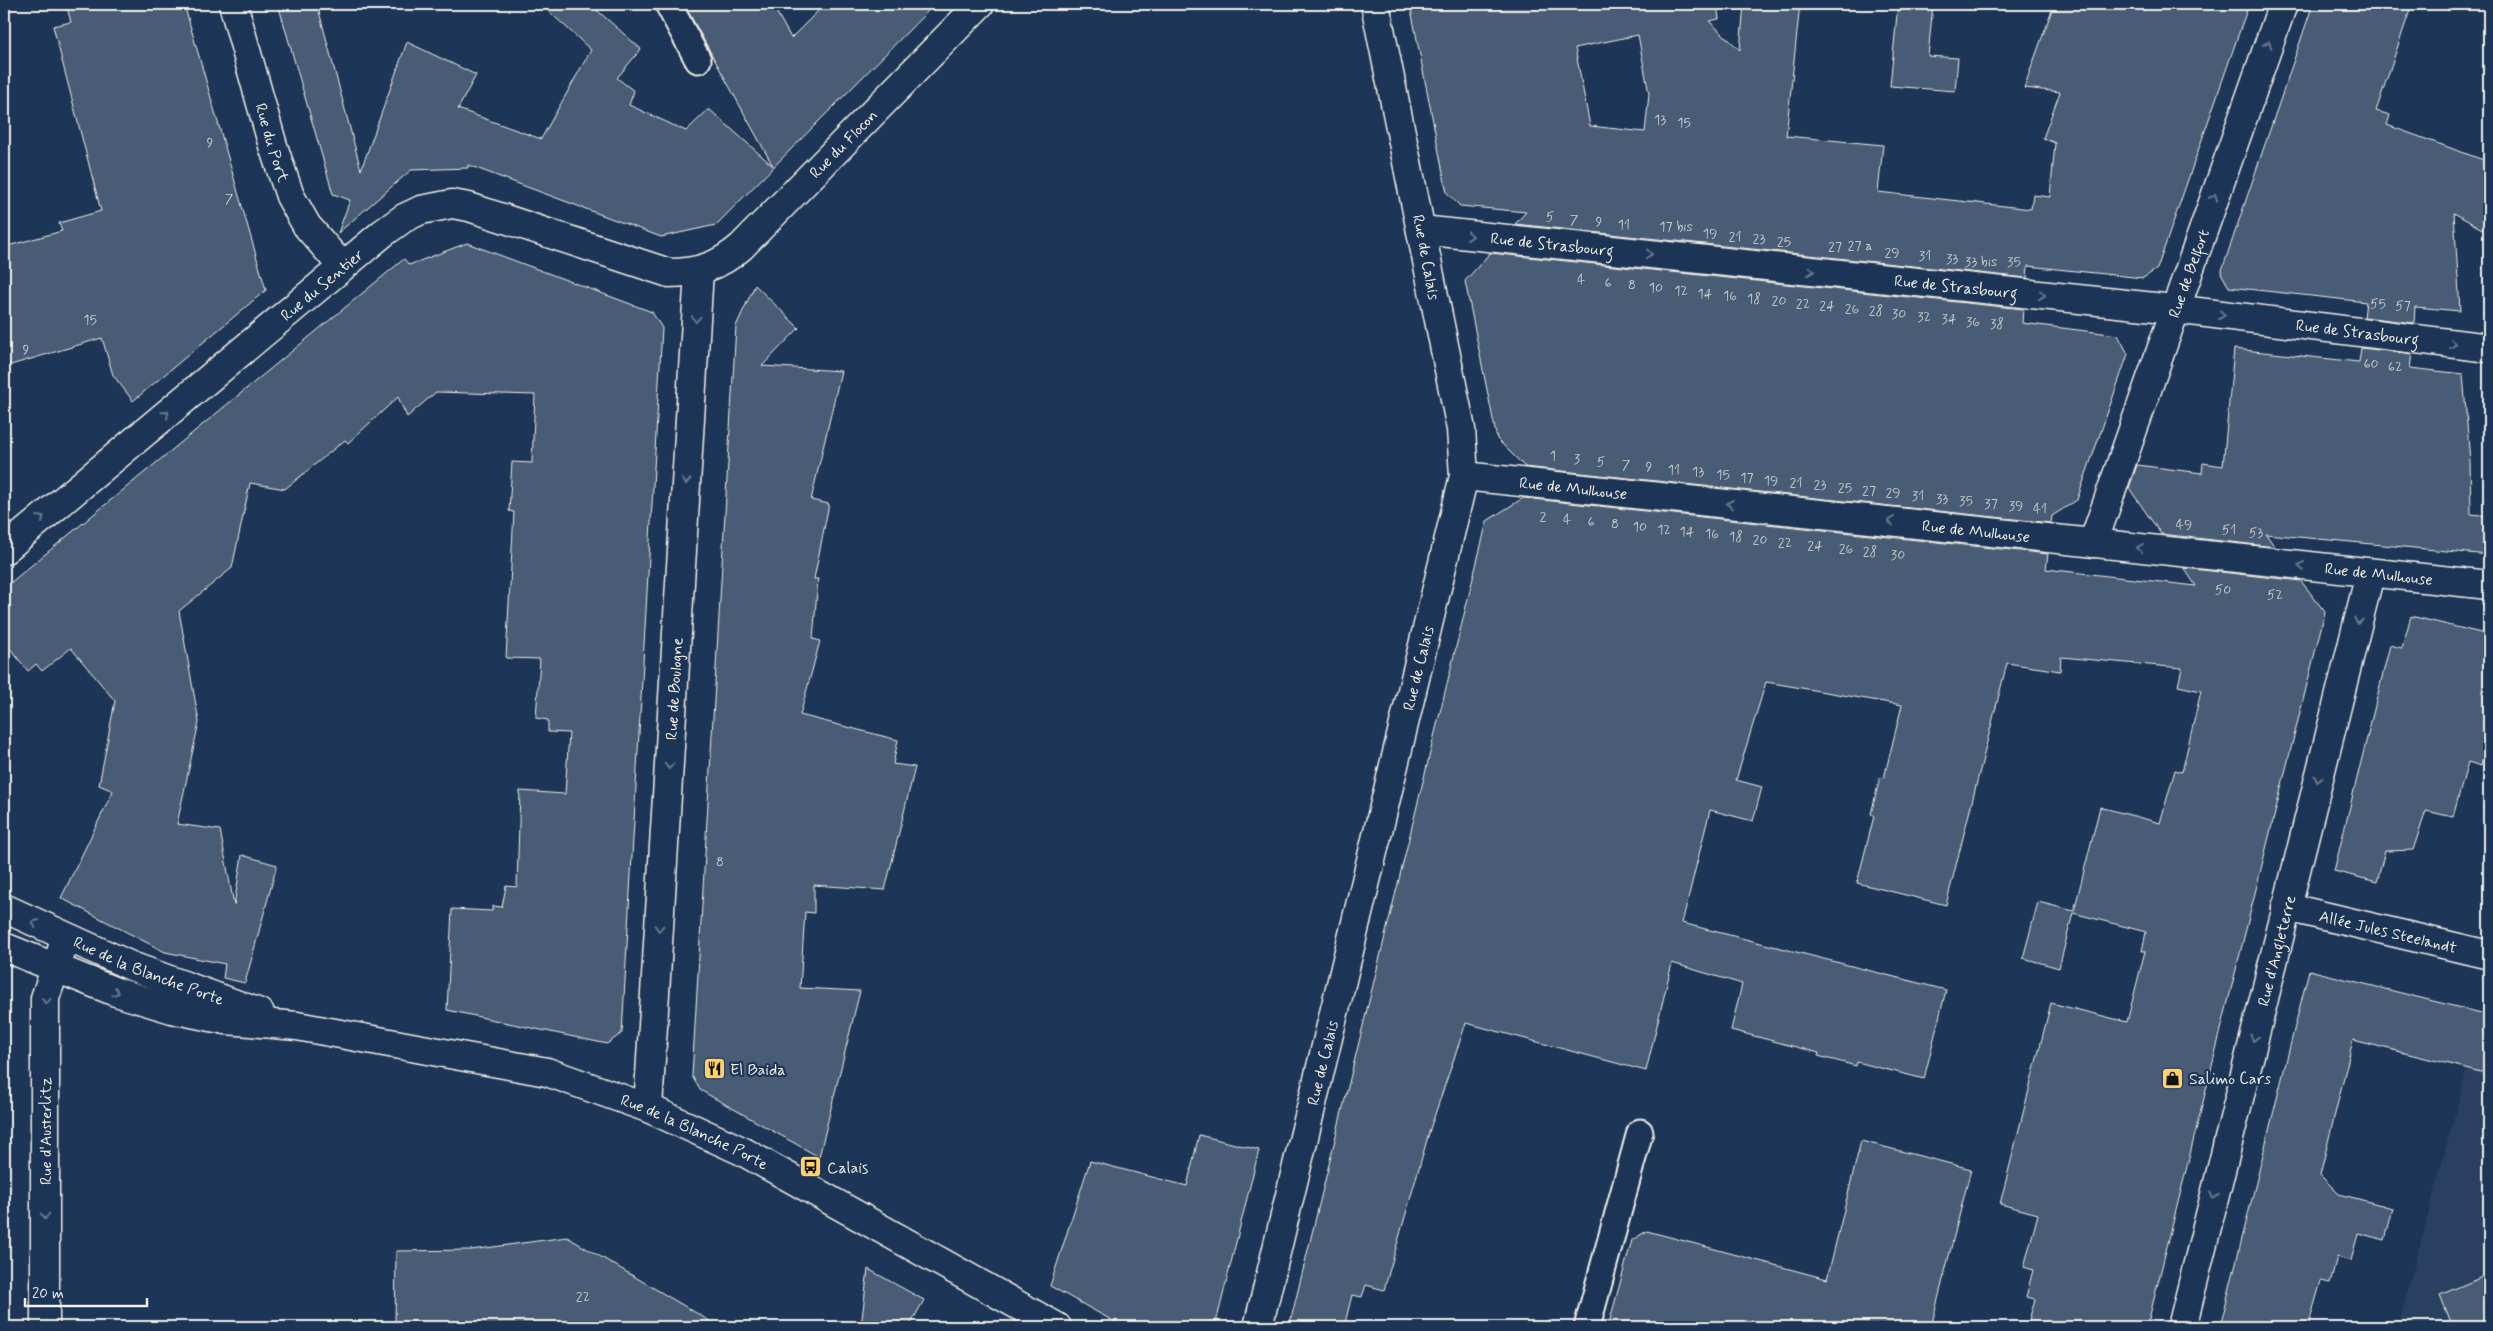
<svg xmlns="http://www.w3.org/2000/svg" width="2493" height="1331" viewBox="0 0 2493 1331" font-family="Mynerve,sans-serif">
<rect width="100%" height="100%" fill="#1d3557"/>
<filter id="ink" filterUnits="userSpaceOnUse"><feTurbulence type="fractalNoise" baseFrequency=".02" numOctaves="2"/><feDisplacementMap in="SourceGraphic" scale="10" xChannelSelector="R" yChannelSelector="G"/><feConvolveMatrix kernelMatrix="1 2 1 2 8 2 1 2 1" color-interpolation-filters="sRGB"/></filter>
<g filter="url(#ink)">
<polygon fill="#2a4060" points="2481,1017 2489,1019 2489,1327 2398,1327"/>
<g fill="#485b74" stroke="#f4f1e8" fill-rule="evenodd">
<polygon points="66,4 184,4 266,290 133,401 113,375 102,338 4,367 4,247 62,231 59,223 101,211 53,26 71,22"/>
<polygon points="278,4 317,4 361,170 407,42 476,75 458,109 541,139 591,50 541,4 590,4 641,49 617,78 634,91 629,105 686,131 709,109 773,166 684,4 772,4 791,38 825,4 935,4 716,225 661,237 468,165 468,168 411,170 338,233 350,200 333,194"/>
<path d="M 1410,4 L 1717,4 L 1719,19 L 1709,21 L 1740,50 L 1744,4 L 1800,4 L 1786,136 L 1883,145 L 1878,192 L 2031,209 L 2033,195 L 2050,197 L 2055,143 L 2043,138 L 2060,92 L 2024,88 L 2054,4 L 2249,4 L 2157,269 L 2143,278 L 2028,266 L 2027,278 L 1515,224 L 1526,212 L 1460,206 L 1447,193 ZM 1638,35 L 1649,94 L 1645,132 L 1590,126 L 1575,48 Z"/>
<polygon points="1898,4 1933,4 1928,56 1958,58 1955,91 1890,86"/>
<polygon points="2313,4 2412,4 2376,111 2390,115 2387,125 2489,162 2489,233 2454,213 2460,311 2415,307 2414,323 2364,317 2366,302 2229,287 2221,273"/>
<polygon points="467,243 652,312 662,328 622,1033 607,1044 447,1010 452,909 492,911 493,906 502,907 506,886 517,887 520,791 565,794 569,733 548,732 548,720 536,718 540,659 506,658 514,512 509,511 512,462 532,463 535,395 436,392 407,417 398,397 348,443 345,440 285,489 250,483 232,568 179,611 199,722 177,824 220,830 234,905 242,855 277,865 245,983 223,978 225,964 165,952 61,898 113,791 99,785 115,701 71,648 42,671 36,664 28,671 4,641 4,588 404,259 409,265"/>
<polygon points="1490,253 2023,309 2022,323 2118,335 2128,354 2077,500 2052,516 2051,523 1525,467 1497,439 1465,281"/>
<polygon points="755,285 799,328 762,366 841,371 811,500 829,504 814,579 818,579 813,639 820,641 800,715 898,740 893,764 915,767 885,890 814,885 814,913 805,912 800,988 860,991 819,1157 700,1090 692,1076 736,326"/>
<polygon points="2361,348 2412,354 2410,368 2463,374 2470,462 2471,514 2489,516 2489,555 2266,534 2275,547 2161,534 2129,488 2137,465 2202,473 2203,463 2223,466 2234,349 2359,362"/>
<polygon points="1523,498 2048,554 2046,569 2196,586 2184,568 2301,581 2325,612 2147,1327 2027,1327 2035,1299 2026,1297 2033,1270 2024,1267 2038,1214 2000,1204 2051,1003 2127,1022 2145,951 2142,951 2146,932 2073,913 2059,968 2023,958 2038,902 2074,911 2100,807 2160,823 2175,770 2182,772 2201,691 2178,686 2182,668 2061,657 2060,671 2007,663 1946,905 1857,883 1874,816 1871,814 1880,777 1884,778 1902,705 1766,682 1736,780 1762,787 1753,821 1710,810 1682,923 1946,990 1924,1079 1857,1062 1856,1066 1818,1056 1819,1053 1731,1030 1742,984 1672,963 1646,1071 1466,1023 1431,1126 1384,1290 1366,1285 1362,1297 1352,1295 1344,1327 1289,1327 1487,521"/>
<polygon points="2411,616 2489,635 2489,735 2481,766 2468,762 2453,817 2426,811 2413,850 2385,851 2377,882 2334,871 2390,645 2402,648"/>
<polygon points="2309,970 2489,1015 2489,1074 2353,1040 2320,1175 2339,1194 2393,1208 2385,1240 2358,1233 2351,1261 2337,1257 2330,1283 2321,1281 2308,1327 2220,1327"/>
<polygon points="1199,1135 1259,1150 1215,1327 1124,1327 1050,1286 1090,1161 1187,1186"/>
<polygon points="1861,1141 1971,1169 1931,1327 1608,1327 1632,1240 1647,1231 1827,1279"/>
<polygon points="567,1237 720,1327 395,1327 396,1251 471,1250"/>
<polygon points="868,1269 924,1300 909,1327 861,1327"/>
<polygon points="2489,1274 2489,1327 2453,1327 2440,1295"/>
</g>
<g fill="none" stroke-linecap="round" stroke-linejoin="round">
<defs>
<g id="lane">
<polyline points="668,4 698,60"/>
<polyline points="1587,1327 1640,1132"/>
</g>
<g id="street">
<path id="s1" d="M 233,4 L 273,146 L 290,196 L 307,226 L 342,266"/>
<path id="s2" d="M 1421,230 L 2174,309 L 2489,348"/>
<path id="s3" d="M 1464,476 L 2489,585"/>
<path id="s4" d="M 2093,543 L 2283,4"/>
<path id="s5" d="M 2286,907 L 2489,955"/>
<path id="s6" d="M 648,1108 L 699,271"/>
<path id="s7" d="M 1258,1327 L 1464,476 L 1461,429 L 1375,4"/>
<path id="s8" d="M 2182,1327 L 2370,574"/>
</g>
<g id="secondary">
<path id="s9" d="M 4,550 L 383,233 L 404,218 L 421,210 L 452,204 L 469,207 L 669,273 C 698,273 719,266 741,247 L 980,4"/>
<path id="s10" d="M 4,908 L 131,966 L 260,1013"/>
<path id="s11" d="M 4,947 L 116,992 L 172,1009 L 226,1020 L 297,1026 L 547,1072 L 648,1108 L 742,1151 L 1057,1327"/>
<polyline points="45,1327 45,998 66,938"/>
</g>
</defs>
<use href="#lane" stroke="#f4f1e8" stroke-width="29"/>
<use href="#street" stroke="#f4f1e8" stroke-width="31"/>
<use href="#secondary" stroke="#f4f1e8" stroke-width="31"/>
<use href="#lane" stroke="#1d3557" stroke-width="25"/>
<use href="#street" stroke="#1d3557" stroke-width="28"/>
<use href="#secondary" stroke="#1d3557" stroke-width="28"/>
</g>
<defs><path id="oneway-chevron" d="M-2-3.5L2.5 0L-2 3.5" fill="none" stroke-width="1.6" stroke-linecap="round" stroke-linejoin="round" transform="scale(1.25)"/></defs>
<g stroke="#68778a">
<use href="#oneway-chevron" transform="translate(2268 44) rotate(-70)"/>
<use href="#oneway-chevron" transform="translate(2214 197) rotate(-70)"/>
<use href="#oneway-chevron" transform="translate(1470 236) rotate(6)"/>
<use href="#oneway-chevron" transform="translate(1649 254) rotate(6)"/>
<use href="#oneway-chevron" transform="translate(1811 271) rotate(6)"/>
<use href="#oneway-chevron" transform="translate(2042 295) rotate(6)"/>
<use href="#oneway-chevron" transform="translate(2222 315) rotate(7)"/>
<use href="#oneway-chevron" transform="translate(696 319) rotate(93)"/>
<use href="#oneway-chevron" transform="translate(2453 344) rotate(7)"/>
<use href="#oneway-chevron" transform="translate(166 414) rotate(-40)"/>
<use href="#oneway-chevron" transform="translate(686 481) rotate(93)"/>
<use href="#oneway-chevron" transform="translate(1730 504) rotate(-174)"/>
<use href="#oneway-chevron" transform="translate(41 518) rotate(-40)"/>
<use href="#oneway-chevron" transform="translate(1891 521) rotate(-174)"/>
<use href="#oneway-chevron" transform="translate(2140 548) rotate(-174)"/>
<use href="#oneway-chevron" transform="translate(2301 566) rotate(-174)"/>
<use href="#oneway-chevron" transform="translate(2358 621) rotate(104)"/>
<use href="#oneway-chevron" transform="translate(669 766) rotate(93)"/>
<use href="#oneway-chevron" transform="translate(2318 779) rotate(104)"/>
<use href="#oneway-chevron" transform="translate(35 923) rotate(-155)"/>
<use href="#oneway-chevron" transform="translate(659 928) rotate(93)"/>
<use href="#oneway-chevron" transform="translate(116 992) rotate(20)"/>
<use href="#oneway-chevron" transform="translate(46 1001) rotate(96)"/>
<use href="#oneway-chevron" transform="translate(2254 1038) rotate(104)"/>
<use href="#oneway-chevron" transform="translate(2214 1196) rotate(104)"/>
<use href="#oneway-chevron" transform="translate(45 1216) rotate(90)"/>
</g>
</g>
<defs>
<symbol id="restaurant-square" viewBox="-11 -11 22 22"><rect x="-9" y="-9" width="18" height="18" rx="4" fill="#ffd166" stroke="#1d3557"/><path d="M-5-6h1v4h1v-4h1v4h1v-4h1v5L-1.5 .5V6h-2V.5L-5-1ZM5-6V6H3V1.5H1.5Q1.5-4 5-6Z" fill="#111"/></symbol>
<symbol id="shop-square" viewBox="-11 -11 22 22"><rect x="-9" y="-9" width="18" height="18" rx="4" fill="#ffd166" stroke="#1d3557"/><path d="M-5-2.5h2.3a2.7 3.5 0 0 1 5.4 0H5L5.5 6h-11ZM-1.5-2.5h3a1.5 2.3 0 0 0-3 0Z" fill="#111"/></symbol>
<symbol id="bus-square" viewBox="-11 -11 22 22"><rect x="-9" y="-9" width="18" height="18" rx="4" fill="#ffd166" stroke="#1d3557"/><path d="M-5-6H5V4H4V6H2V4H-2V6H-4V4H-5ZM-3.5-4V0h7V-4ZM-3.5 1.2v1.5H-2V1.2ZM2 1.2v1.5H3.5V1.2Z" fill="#111"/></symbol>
</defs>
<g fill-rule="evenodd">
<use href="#restaurant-square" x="702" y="1056" width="25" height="25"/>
<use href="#shop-square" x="2160" y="1066" width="25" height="25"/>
<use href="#bus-square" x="798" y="1154" width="25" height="25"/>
</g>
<g text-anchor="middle" stroke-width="4.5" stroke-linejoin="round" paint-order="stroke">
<g font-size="14" fill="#c9cccb">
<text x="1660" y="124">13</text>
<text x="1684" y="127">15</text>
<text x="210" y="147">9</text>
<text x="229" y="203">7</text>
<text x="1550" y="221">5</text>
<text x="1574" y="224">7</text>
<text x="1599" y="226">9</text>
<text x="1624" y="229">11</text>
<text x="1676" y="231">17 bis</text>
<text x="1710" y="238">19</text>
<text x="1735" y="241">21</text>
<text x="1759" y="243">23</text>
<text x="1784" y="246">25</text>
<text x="1860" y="250">27 a</text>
<text x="1835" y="251">27</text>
<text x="1892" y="257">29</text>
<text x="1925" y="260">31</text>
<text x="1952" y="263">33</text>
<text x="1981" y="266">33 bis</text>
<text x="2014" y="266">35</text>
<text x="1581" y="284">4</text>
<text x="1608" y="287">6</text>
<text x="1632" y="289">8</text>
<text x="1656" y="292">10</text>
<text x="1681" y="295">12</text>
<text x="1705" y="298">14</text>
<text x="1730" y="300">16</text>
<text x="1754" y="303">18</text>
<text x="1779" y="305">20</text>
<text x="1803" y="308">22</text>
<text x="2378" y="308">55</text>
<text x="1827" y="310">24</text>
<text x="2403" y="310">57</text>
<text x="1852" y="313">26</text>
<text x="1876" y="315">28</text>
<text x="1899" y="318">30</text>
<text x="1924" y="321">32</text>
<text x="1949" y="323">34</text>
<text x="90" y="324">15</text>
<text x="1973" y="326">36</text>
<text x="1997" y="328">38</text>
<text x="26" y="354">9</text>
<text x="2371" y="368">60</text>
<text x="2395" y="371">62</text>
<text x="1553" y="460">1</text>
<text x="1577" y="463">3</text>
<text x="1601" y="466">5</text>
<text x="1626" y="469">7</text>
<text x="1649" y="471">9</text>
<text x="1674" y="474">11</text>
<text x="1698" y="476">13</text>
<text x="1723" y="479">15</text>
<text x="1747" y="482">17</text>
<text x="1771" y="485">19</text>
<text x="1796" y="487">21</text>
<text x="1820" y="489">23</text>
<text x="1845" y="492">25</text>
<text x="1869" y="495">27</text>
<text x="1893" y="497">29</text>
<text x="1918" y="500">31</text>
<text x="1942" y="503">33</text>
<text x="1966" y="505">35</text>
<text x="1991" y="508">37</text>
<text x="2016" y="510">39</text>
<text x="2040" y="513">41</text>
<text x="1543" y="521">2</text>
<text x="1567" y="524">4</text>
<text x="1591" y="526">6</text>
<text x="1615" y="528">8</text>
<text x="2184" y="529">49</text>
<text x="1640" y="531">10</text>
<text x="1664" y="534">12</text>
<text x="2229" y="534">51</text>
<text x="1687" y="536">14</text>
<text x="2256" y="537">53</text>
<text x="1712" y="538">16</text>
<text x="1736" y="541">18</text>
<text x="1760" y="544">20</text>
<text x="1785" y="547">22</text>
<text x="1815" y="550">24</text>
<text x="1846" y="553">26</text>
<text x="1870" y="556">28</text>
<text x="1898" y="559">30</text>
<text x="2223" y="594">50</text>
<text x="2275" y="599">52</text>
<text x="720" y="866">8</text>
<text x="583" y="1301">22</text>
</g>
<g font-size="16" fill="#f4f1e8" stroke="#1d3557">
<text dy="6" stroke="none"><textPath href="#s1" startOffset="144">Rue du Port</textPath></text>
<text dy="6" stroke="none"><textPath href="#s9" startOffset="1022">Rue du Flocon</textPath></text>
<text dy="6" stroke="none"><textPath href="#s2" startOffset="132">Rue de Strasbourg</textPath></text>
<text transform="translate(1427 257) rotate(79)" y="6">Rue de Calais</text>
<text dy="6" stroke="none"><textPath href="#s4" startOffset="286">Rue de Belfort</textPath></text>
<text dy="6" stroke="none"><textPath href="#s9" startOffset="414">Rue du Sentier</textPath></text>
<text dy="6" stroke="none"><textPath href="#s2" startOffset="538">Rue de Strasbourg</textPath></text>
<text dy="6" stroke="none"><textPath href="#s2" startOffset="942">Rue de Strasbourg</textPath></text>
<text dy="6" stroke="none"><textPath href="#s3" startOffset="110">Rue de Mulhouse</textPath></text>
<text dy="6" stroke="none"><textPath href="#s3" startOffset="515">Rue de Mulhouse</textPath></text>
<text dy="6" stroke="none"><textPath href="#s3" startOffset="920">Rue de Mulhouse</textPath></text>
<text dy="6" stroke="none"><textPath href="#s7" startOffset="678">Rue de Calais</textPath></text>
<text dy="6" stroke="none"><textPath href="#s6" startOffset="420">Rue de Boulogne</textPath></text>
<text dy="6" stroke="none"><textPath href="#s5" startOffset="105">Allée Jules Steelandt</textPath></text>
<text dy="6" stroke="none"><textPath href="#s8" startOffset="388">Rue d'Angleterre</textPath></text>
<text dy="6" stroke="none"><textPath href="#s10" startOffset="158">Rue de la Blanche Porte</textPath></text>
<text dy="6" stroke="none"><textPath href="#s7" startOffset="272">Rue de Calais</textPath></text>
<text transform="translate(45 1131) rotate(-90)" y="6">Rue d'Austerlitz</text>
<text dy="6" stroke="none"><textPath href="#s11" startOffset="719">Rue de la Blanche Porte</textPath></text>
</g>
<g font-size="16" fill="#f4f1e8" stroke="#1d3557" text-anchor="start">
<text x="730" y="1075">El Baida</text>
<text x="2189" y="1084">Salimo Cars</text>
<text x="827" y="1173">Calais</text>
</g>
</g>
<rect width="2493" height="1331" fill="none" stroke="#1d3557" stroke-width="20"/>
<rect x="10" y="10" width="2473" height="1311" fill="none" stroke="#f4f1e8" stroke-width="2" filter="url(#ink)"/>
<path d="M25 1298v8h122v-8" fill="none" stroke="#f4f1e8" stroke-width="2.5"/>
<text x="32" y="1298" font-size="15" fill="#f4f1e8" stroke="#1d3557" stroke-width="4" paint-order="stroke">20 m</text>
</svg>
